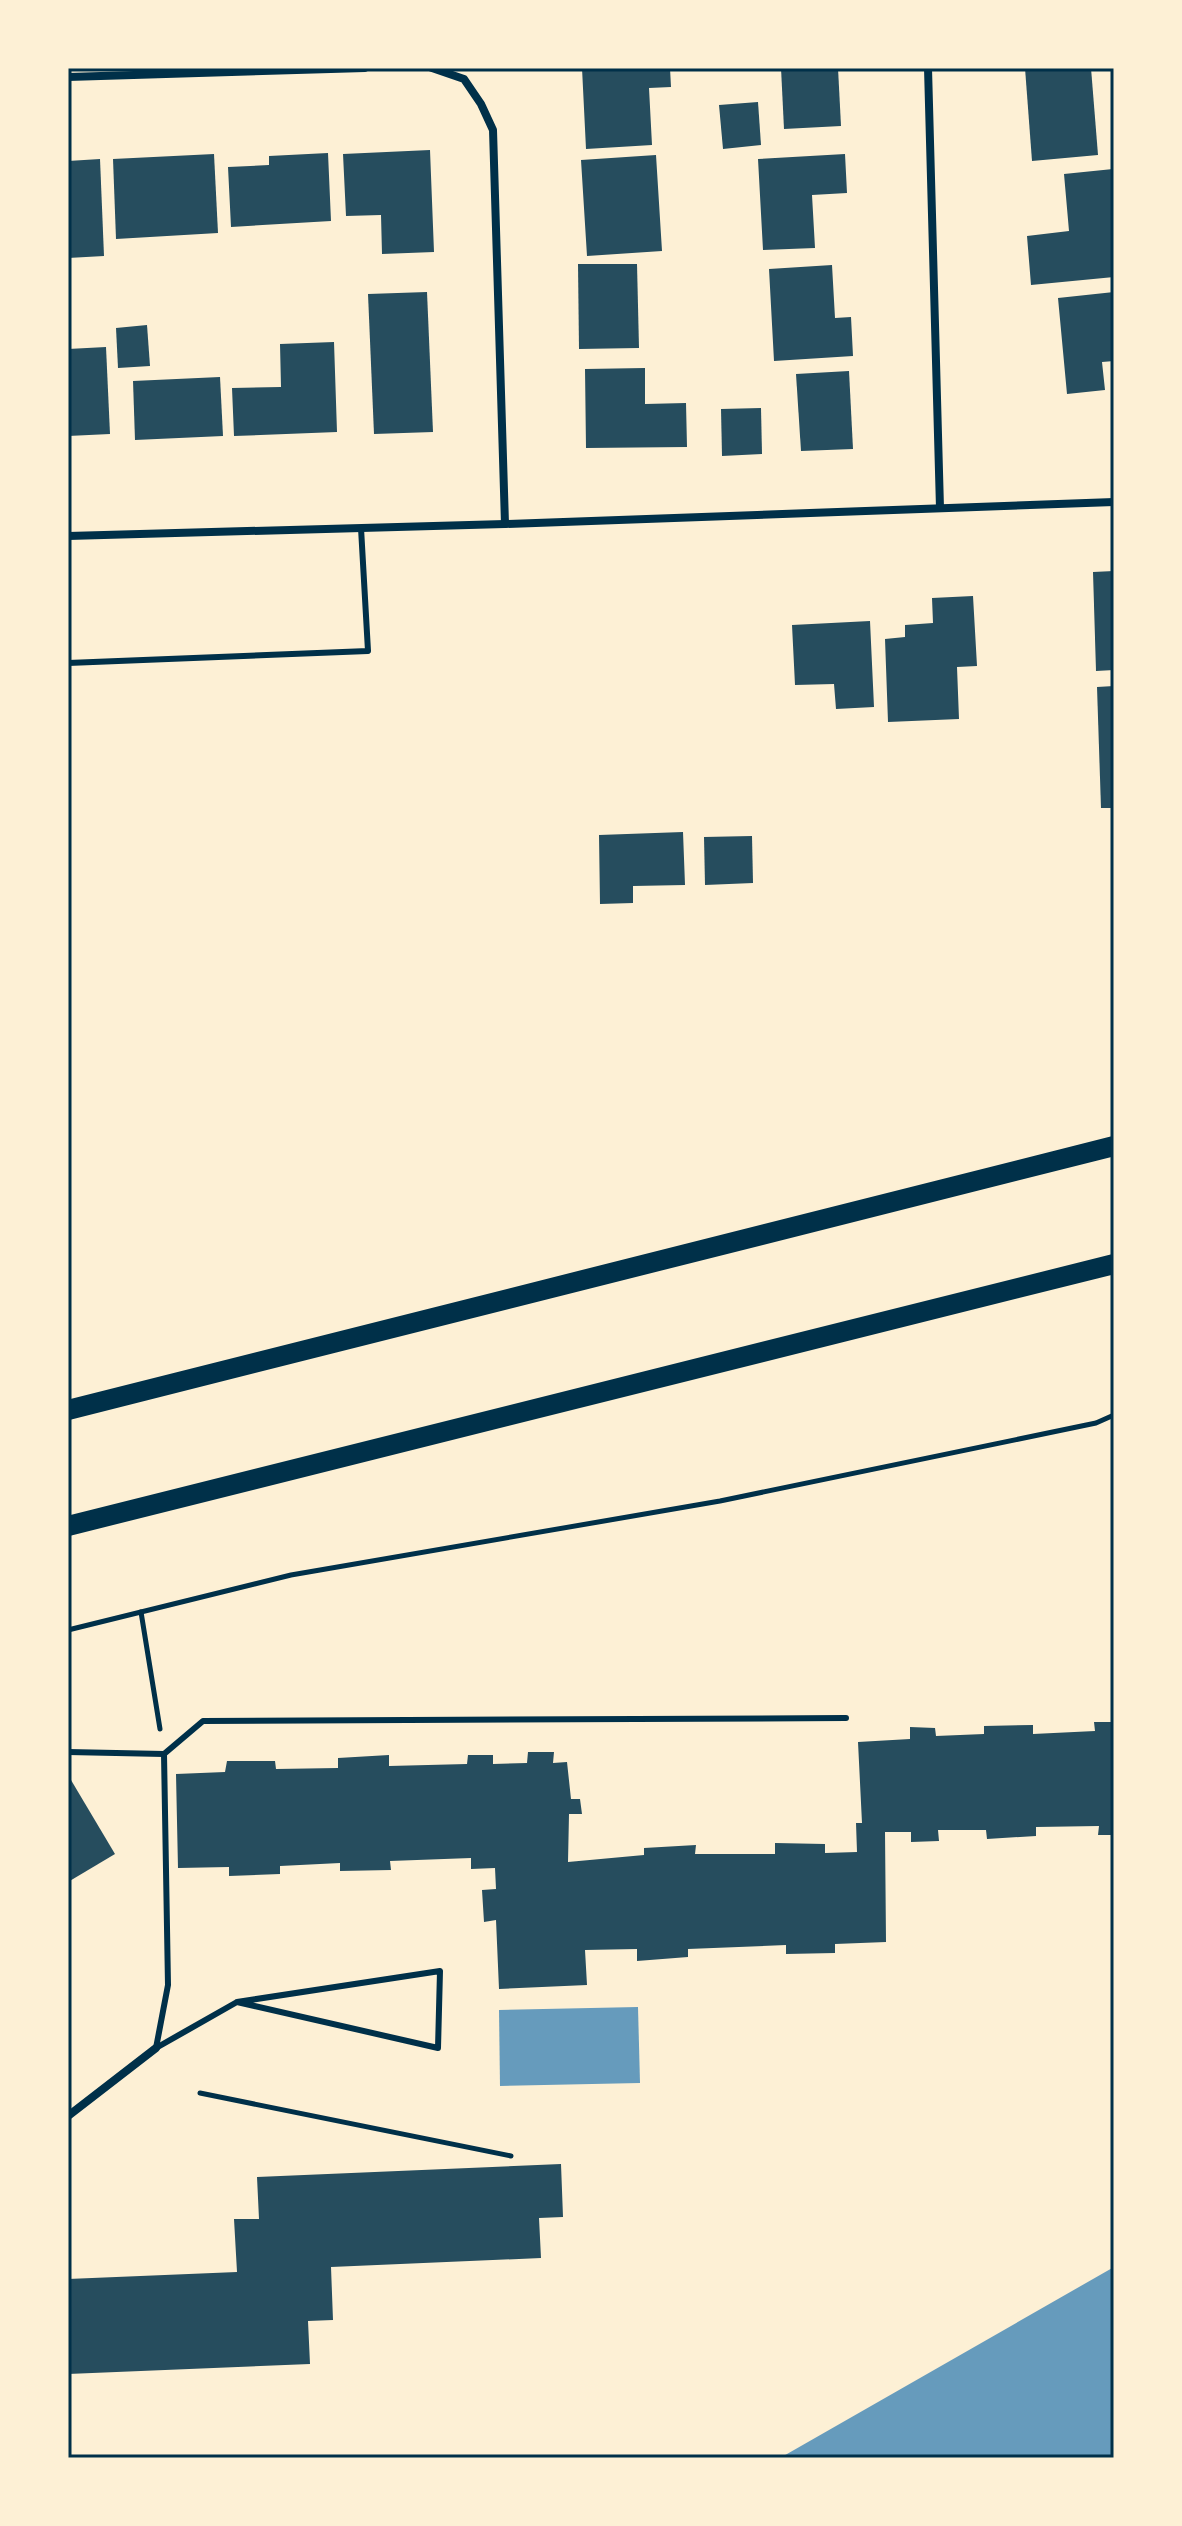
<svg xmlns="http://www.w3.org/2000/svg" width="1182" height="2526" viewBox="0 0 1182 2526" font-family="'Golos Text',sans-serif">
<rect width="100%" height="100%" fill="#fdf0d5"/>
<g fill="#669bbc">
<polygon points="638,2007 640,2083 500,2086 499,2010"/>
<polygon points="1114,2267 1114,2458 780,2458"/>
</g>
<g fill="#264d5e">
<polygon points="582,68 670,68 671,87 649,88 652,145 586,149"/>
<polygon points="781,68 838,68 841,126 784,129"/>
<polygon points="1025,68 1091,68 1098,155 1032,161"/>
<polygon points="758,102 761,145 723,149 719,105"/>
<polygon points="430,150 434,252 382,254 381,215 346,216 343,154"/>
<polygon points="328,153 331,221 231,227 228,167 269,165 269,156"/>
<polygon points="214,154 218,233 116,239 113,159"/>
<polygon points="845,154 847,193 812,195 815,248 763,250 758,159"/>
<polygon points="656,155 662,251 587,256 581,160"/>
<polygon points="100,159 104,256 68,258 68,161"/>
<polygon points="1113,169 1114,277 1031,285 1027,236 1069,231 1064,174"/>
<polygon points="578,264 637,264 639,348 579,349"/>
<polygon points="832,265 835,318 851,317 853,356 774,361 769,269"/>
<polygon points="427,292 433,432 374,434 368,294"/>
<polygon points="1114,292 1114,361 1102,362 1105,390 1067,394 1058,298"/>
<polygon points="147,325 150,366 118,368 116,328"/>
<polygon points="334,342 337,432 234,436 232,388 281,387 280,344"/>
<polygon points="106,347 110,434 68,436 68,349"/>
<polygon points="645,368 645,404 686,403 687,447 586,448 585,369"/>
<polygon points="849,371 853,449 801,451 796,374"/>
<polygon points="220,377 223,436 135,440 133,381"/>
<polygon points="761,408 762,454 722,456 721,409"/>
<polygon points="1114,571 1114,670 1096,671 1093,572"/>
<polygon points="973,596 977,666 957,667 959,719 888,722 885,639 905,637 905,625 933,623 932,598"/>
<polygon points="870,621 874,707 836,709 834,684 795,685 792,625"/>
<polygon points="1114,686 1114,808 1101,808 1097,687"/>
<polygon points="683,832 685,885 633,886 633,903 600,904 599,835"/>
<polygon points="752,836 753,883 705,885 704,837"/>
<polygon points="1094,1722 1114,1722 1114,1835 1098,1835 1099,1826 1036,1827 1036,1836 987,1839 986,1830 938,1830 939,1841 911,1842 911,1832 885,1832 886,1942 835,1944 835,1953 786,1954 786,1945 688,1949 688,1957 637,1961 637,1949 585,1950 587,1985 499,1989 496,1920 484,1922 482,1890 496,1889 495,1868 471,1869 471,1858 390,1861 391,1870 340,1871 340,1863 280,1866 280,1874 229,1876 229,1867 178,1868 176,1774 225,1772 227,1761 275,1761 276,1769 338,1768 338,1758 389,1755 389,1766 467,1764 468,1755 493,1755 493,1764 527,1763 528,1752 554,1752 553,1763 567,1762 571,1799 580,1799 582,1814 569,1814 568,1862 644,1855 644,1848 696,1845 695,1854 775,1854 775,1843 825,1844 825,1853 857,1852 856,1823 862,1823 858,1742 910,1739 910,1727 935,1728 936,1736 984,1734 984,1726 1033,1725 1033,1734 1095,1731"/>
<polygon points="68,1775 115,1854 68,1882"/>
<polygon points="561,2164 563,2217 539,2218 541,2258 331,2267 333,2320 308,2321 310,2364 68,2374 68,2279 237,2272 234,2219 259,2219 257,2177"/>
</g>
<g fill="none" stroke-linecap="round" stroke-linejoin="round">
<g stroke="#003049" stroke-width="5">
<polyline points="141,1612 160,1729"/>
<polyline points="68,1630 291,1575 720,1501 1096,1423 1114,1415"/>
<polyline points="200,2093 511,2156"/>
</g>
<g stroke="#003049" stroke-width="6">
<polyline points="68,663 368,651 361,528"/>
<polyline points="68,1752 164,1754"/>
<polyline points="156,2048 168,1985 164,1754 203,1721 846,1718"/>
<polyline points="156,2048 237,2002 440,1971 438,2048 237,2002"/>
</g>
<g stroke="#003049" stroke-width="8">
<polyline points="432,68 464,79 481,104 493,130 505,524"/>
<polyline points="928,68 940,508"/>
<polyline points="68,77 365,68"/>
<polyline points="68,536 505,524 1114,502"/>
<polyline points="68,2116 156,2048"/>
</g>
<g stroke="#003049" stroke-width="20">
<polyline points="68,1410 1114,1146"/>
<polyline points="68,1526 1114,1264"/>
</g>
</g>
<rect width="1182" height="2526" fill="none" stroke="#fdf0d5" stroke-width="140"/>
<rect x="70" y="70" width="1042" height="2386" fill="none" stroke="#003049" stroke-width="3"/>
</svg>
